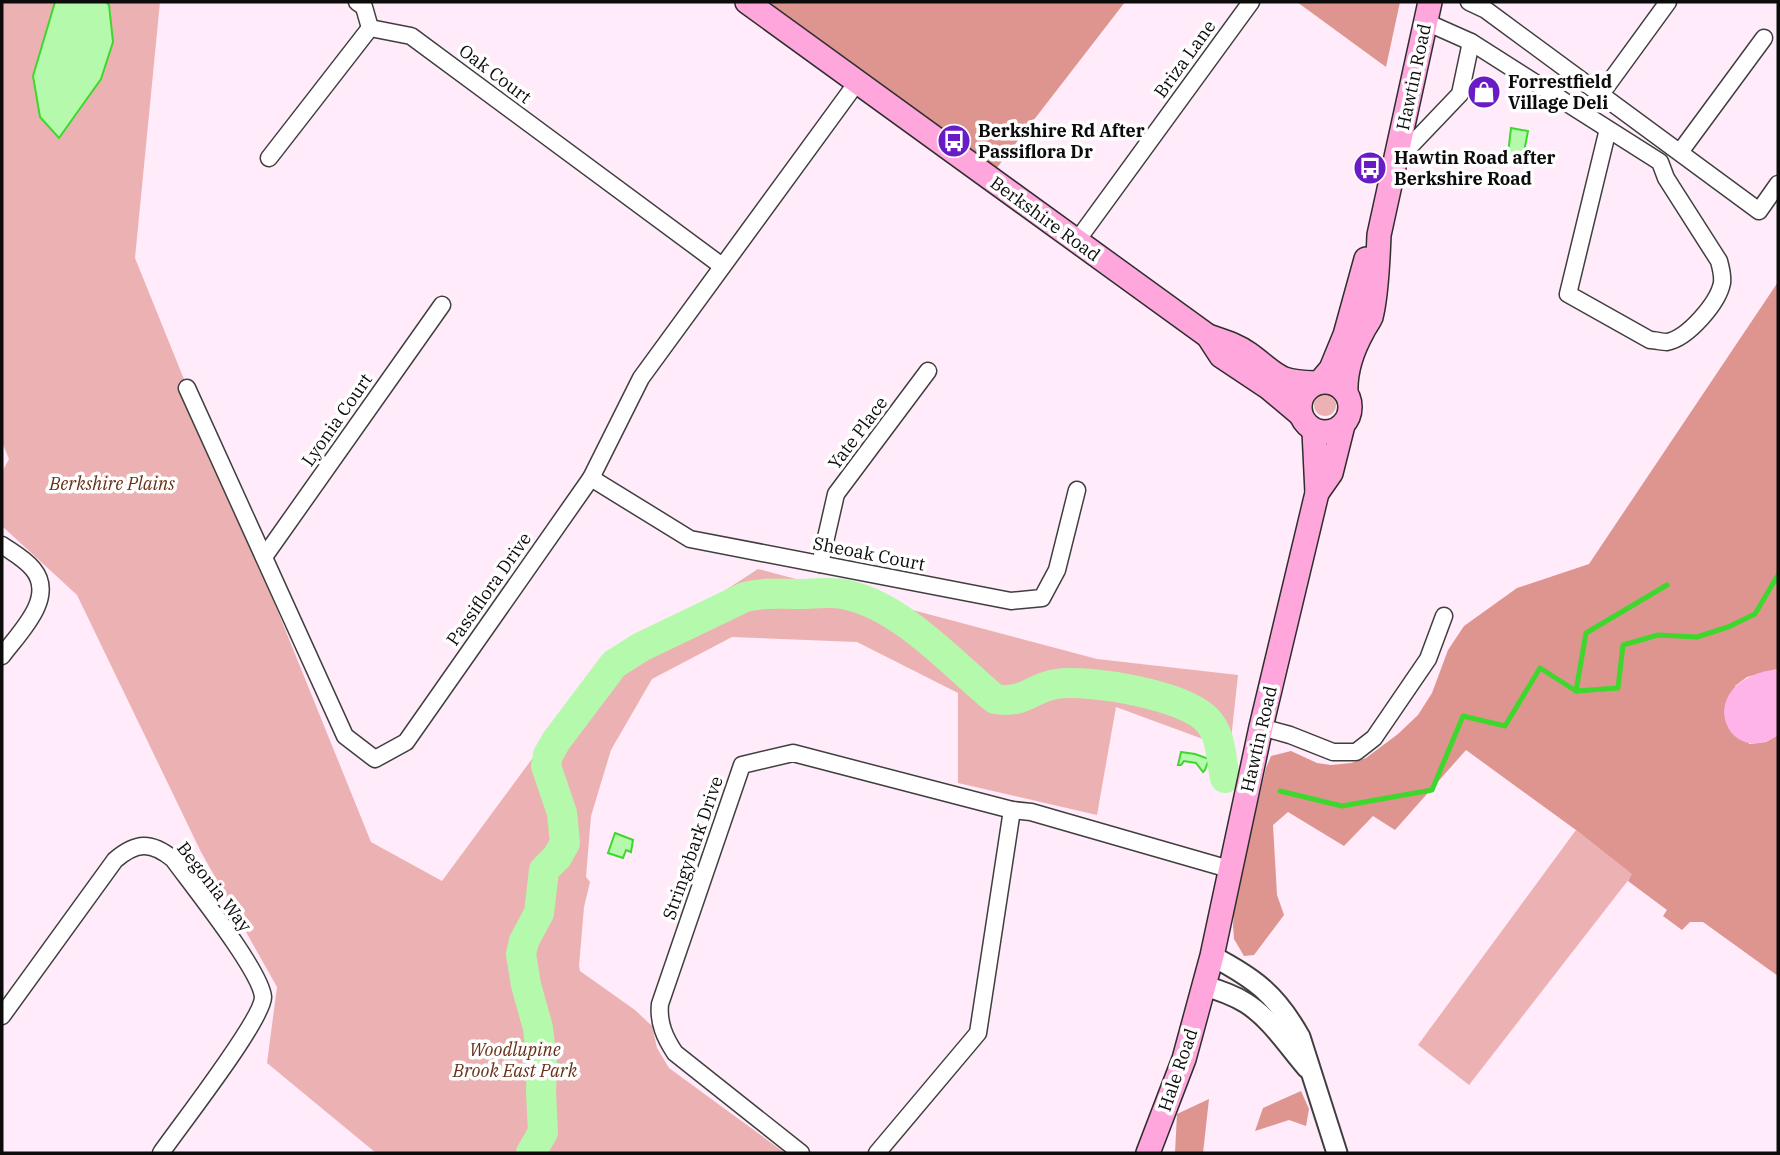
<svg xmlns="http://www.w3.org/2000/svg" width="1780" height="1155" viewBox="0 0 1780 1155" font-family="'IBM Plex Serif',serif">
<rect width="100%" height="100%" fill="#ffebf9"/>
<g fill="#ecb2b3">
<polygon points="2,2 160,2 135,258 371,842 442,881 554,729 629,639 684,617 758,569 1097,659 1238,675 1230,749 1116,707 1097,815 958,783 958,693 857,642 732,637 652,679 611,750 591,816 586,877 590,882 584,907 579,966 580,971 635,1010 652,1026 657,1048 669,1068 785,1153 376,1153 267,1063 277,987 201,852 77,595 2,526 2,472 9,459 2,442"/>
<circle cx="1325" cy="405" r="11"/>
<polygon points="1576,830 1633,874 1469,1085 1418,1045"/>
</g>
<g fill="#de9590">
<polygon points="746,2 1125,2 989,178"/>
<polygon points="1297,2 1400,2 1386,67"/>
<polygon points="1778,282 1778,669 1747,677 1735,686 1749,744 1766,742 1778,735 1778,976 1703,922 1690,922 1682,930 1663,916 1667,910 1628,881 1632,874 1576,830 1466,750 1395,830 1373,816 1344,846 1288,812 1273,825 1277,895 1284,915 1254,955 1244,956 1234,939 1233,925 1235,899 1266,768 1271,756 1291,751 1317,763 1331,765 1351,763 1366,758 1398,734 1418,715 1432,693 1448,650 1464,626 1517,588 1589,564"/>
<polygon points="1301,1091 1309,1109 1306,1126 1289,1120 1255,1131 1263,1108"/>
<polygon points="1209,1099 1203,1153 1175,1153 1177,1114"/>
</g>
<path fill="#ffb4e9" d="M 1778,669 L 1778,735 C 1727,771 1688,681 1778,669 Z"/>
<g fill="#b5faac" stroke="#3ed72e" stroke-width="2">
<polygon points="55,2 106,2 109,5 113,42 101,79 59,138 40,117 33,76"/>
<polygon points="1511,128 1528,131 1523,157 1508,154"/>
<polygon points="1181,752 1195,754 1209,759 1205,770 1203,772 1196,763 1184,761 1181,765 1178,765"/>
<polygon points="615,833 633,840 631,852 626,850 623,858 608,853"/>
</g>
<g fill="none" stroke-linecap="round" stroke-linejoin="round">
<g stroke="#3ed72e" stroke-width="5">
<polyline points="1576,691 1618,688 1623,645 1658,635 1697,637 1728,627 1755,614 1778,575"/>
<polyline points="1280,791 1342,806 1432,790 1463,716 1505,726 1540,668 1576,691 1586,633 1667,585"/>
</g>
<path stroke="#b5faac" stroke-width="30" d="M 531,1153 L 543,1132 L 541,1092 L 542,1063 L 538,1028 L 526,985 L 521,954 L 524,941 L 539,913 L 544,870 L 557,857 L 565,843 L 562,813 L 546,766 L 548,755 L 556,741 L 614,664 L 641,647 L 745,597 C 763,592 780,594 798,594 C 814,594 831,591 847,595 C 901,606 953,664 995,699 C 1025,704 1031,688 1056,684 C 1090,679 1187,695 1209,722 C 1222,738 1221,760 1225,778"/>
<defs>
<g id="minor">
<polyline points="357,2 364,7 370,28"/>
<polyline points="1469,2 1486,10 1759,211 1778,184"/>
<path d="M 1426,22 L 1471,42 L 1660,162 L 1666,178 L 1719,261 C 1721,269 1723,275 1722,283 C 1718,303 1688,338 1667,342 C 1662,342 1655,340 1650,340 L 1568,294 L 1608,129"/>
<polyline points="1601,94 1668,2"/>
<polyline points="1680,152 1764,38"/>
<polyline points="269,158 370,28 411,36 722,266"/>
<polyline points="1397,160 1460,94 1471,42"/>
<polyline points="1076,242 1251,2"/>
<polyline points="187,388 345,736 375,759 406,742 591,478 641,378 858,81"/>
<polyline points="591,478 690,539 1011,601 1042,598 1057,570 1077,490"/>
<path d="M 2,545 C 12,552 25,559 33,569 C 57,598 18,634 2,656"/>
<polyline points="264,557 442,305"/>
<polyline points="820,564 836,494 928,371"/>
<polyline points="1261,727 1290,735 1333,752 1356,752 1374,738 1428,659 1444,616"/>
<path d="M 2,1016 L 115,860 C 136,842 151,841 173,859 C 192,885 261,971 263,997 C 263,1020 178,1128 161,1153"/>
<path d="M 801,1153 L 675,1053 C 665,1038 658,1023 660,1004 L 742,765 L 793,753 L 1012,810 L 1031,812 L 1229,869"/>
<polyline points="877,1153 978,1033 1012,810"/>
</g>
<g id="tertiary">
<path d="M 1212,956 C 1254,978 1276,994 1300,1037 L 1337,1153"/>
<path d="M 1204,986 C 1219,990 1233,995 1246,1003 C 1270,1018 1288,1046 1307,1068"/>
</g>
<g id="secondary">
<path d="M 747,2 L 1208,336 C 1222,341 1237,345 1249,354 C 1279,376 1276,382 1316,383"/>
<polyline points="1208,336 1221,356 1269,388 1300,414"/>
<circle cx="1325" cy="407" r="25"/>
<polyline points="1320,382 1331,369 1345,335 1366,259"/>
<path d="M 1346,393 C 1345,372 1353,349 1363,331 C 1365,326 1369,322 1371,317 C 1377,294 1378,259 1379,235 L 1430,2"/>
<polyline points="1317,493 1331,473 1343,425"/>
<polyline points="1148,1153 1184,1059 1212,956 1261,727 1317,493 1314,431"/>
</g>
</defs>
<use href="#minor" stroke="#3f3f3f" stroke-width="19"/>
<use href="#tertiary" stroke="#3f3f3f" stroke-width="23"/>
<use href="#secondary" stroke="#2e2e2e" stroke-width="26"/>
<use href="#minor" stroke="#fff" stroke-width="16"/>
<use href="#tertiary" stroke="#fff" stroke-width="19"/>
<use href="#secondary" stroke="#ffa6dc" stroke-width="23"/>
</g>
<defs>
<symbol id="shop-disc" viewBox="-11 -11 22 22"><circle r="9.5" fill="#691bc6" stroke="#fff"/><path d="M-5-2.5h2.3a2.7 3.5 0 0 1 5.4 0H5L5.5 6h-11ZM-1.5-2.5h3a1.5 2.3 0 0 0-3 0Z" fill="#fff"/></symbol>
<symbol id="bus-disc" viewBox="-11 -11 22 22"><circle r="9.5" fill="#691bc6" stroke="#fff"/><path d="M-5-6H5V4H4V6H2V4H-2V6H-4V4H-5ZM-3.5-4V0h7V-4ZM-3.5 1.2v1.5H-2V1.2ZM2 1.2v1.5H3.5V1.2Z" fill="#fff"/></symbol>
</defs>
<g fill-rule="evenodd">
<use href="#shop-disc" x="1465" y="73" width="38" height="38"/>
<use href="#bus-disc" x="935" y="122" width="38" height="38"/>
<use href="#bus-disc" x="1351" y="149" width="38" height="38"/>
</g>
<g text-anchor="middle" stroke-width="7" stroke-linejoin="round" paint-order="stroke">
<g font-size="18" fill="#0c0c0c" stroke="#fff">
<text transform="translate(1185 59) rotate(-54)" y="6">Briza Lane</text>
<text transform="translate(495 74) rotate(37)" y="6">Oak Court</text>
<text transform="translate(1414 77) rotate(-78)" y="6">Hawtin Road</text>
<text transform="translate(1045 219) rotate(36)" y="6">Berkshire Road</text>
<text transform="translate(337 420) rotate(-55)" y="6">Lyonia Court</text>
<text transform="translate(858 433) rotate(-53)" y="6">Yate Place</text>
<text transform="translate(869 554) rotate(11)" y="6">Sheoak Court</text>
<text transform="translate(489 589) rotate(-55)" y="6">Passiflora Drive</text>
<text transform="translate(1259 739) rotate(-77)" y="6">Hawtin Road</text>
<text transform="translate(693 848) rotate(-71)" y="6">Stringybark Drive</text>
<text transform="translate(214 887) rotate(52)" y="6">Begonia Way</text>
<text transform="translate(1178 1070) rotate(-71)" y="6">Hale Road</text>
</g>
<g font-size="18" font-weight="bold" fill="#0c0c0c" stroke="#fff" text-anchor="start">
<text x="1508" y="88">Forrestfield<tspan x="1508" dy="21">Village Deli</tspan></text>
<text x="978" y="137">Berkshire Rd After<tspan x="978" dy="21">Passiflora Dr</tspan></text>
<text x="1394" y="164">Hawtin Road after<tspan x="1394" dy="21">Berkshire Road</tspan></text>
</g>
<g font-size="18" font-style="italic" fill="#683018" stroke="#fff">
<text x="112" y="490">Berkshire Plains</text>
<text x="515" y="1056">Woodlupine<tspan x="515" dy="21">Brook East Park</tspan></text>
</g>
</g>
<rect width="1780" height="1155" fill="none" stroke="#0c0c0c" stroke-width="7"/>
</svg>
